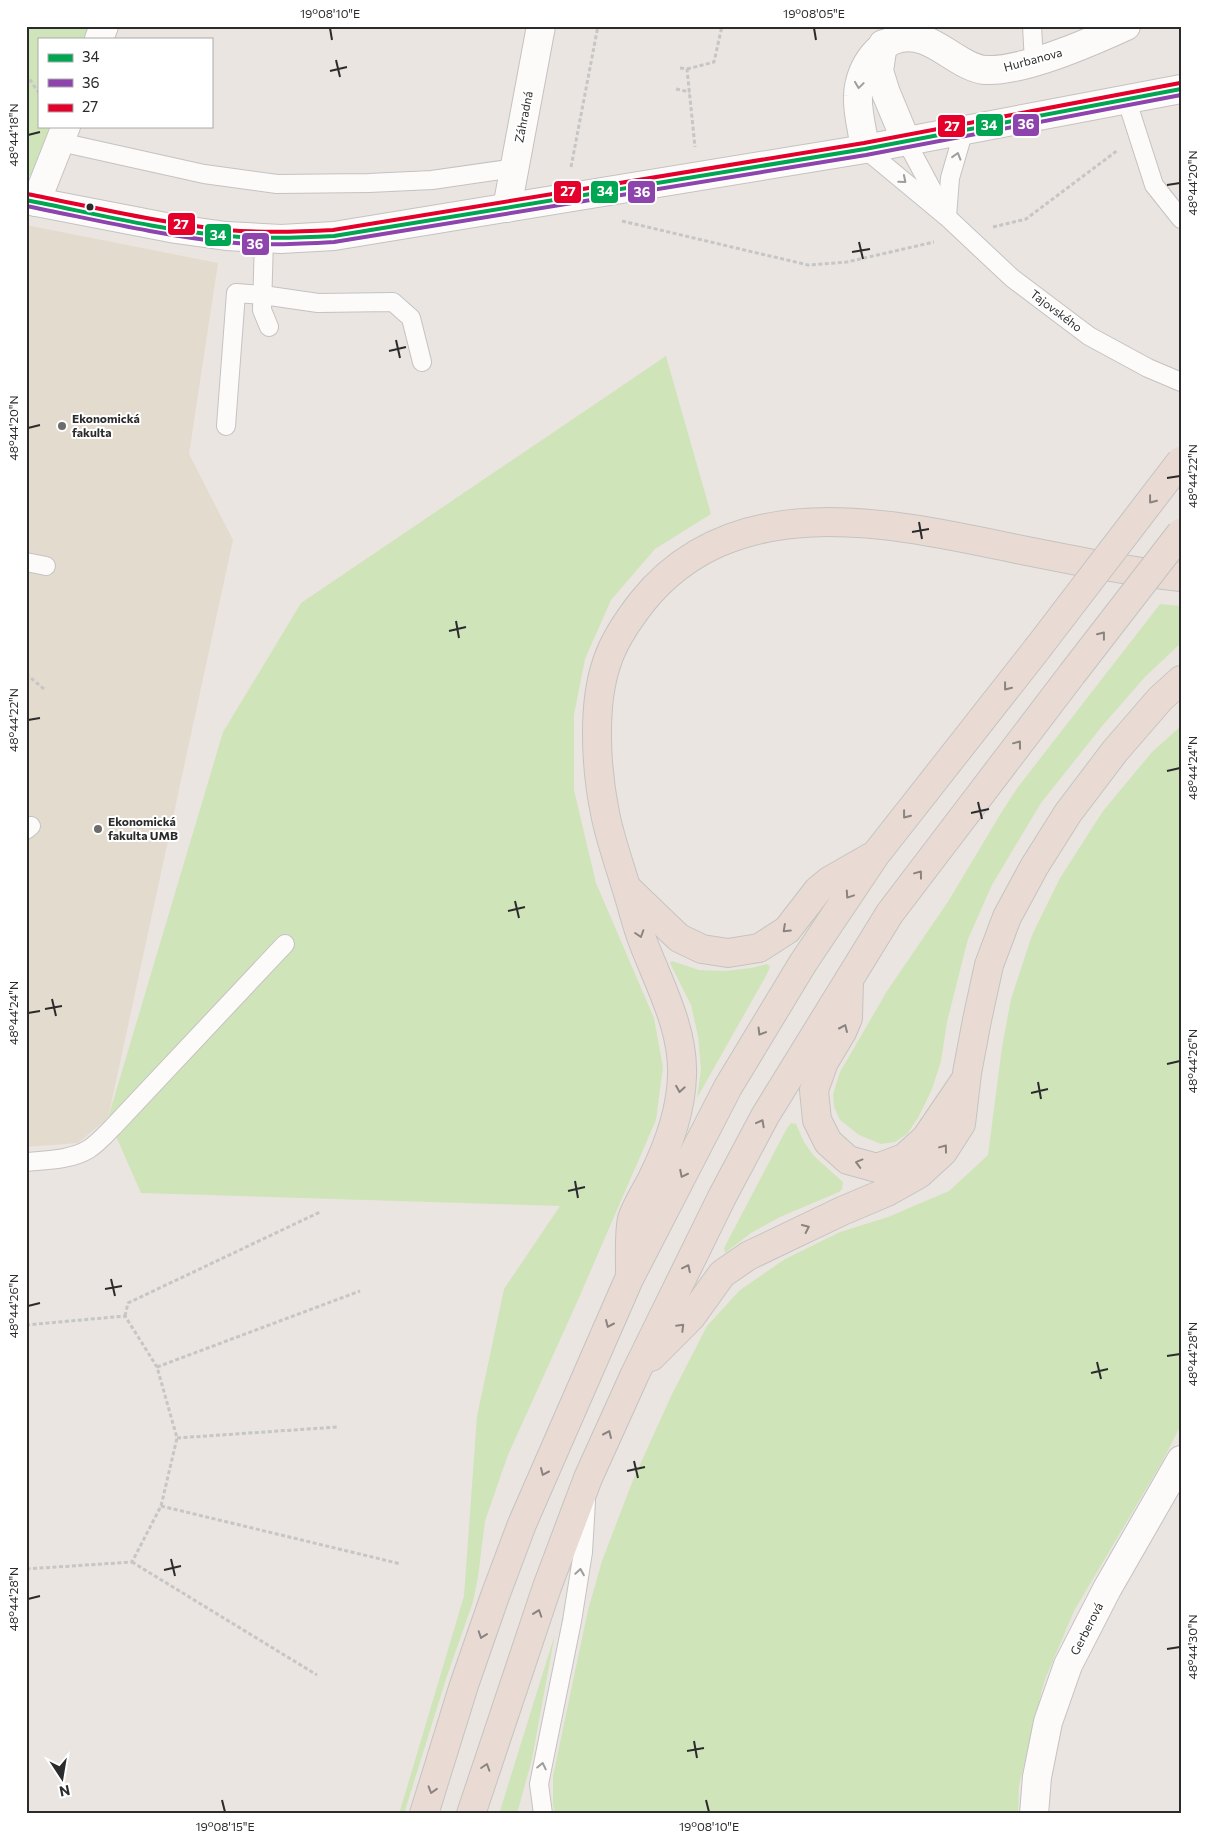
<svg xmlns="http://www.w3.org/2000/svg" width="1207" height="1840" viewBox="0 0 1207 1840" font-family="Commissioner,sans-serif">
<rect width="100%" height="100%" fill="#eae5e0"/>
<polygon fill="#e4dbcf" points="26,225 218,263 189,454 233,540 108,1118 78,1143 26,1147"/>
<g fill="#d0e4ba">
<polygon points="26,26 89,26 84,39 39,39 39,126 52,126 34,174 26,177"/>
<polygon points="666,356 711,514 655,549 611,600 585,659 574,715 574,790 596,883 654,1018 663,1067 656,1120 578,1300 508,1455 485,1521 478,1577 473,1602 446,1679 404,1814 399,1814 464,1596 477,1416 504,1289 560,1206 141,1193 108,1118 223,732 301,603"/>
<polygon points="1160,604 1181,606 1181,643 1145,677 1103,725 1041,803 992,885 968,939 947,1022 941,1061 932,1089 918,1118 907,1134 895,1142 881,1144 859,1135 840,1120 834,1107 833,1094 840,1072 887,991 949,900 1001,813 1018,787"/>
<polygon points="1181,726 1181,1425 1162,1462 1074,1611 1044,1682 1019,1786 1018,1814 555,1814 553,1805 553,1776 588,1610 602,1561 633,1480 672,1394 707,1326 740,1290 785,1259 840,1232 888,1217 949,1191 988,1155 1002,1047 1011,999 1032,935 1060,878 1103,811 1152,752"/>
<polygon points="672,961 699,970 725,971 751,968 767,964 770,967 766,976 697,1098 701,1069 698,1036 691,1005 670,963"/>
<polygon points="791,1123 796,1124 804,1142 814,1156 843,1182 842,1189 839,1192 780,1217 751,1233 725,1253 724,1248 787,1128"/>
<polygon points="555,1634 532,1759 517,1814 499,1814"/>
</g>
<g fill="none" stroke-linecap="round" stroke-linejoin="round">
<defs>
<g id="lane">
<polyline points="1032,26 1034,62"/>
<polyline points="1126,98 1154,185 1181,219"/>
<polyline points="906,141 943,210"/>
<polyline points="60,142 204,174 277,184 369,183 432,180 515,168"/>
<polyline points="865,149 947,217 1012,278 1089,336 1148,368 1181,382"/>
<polyline points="947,217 950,178 964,130"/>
<polyline points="264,238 262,310 269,327"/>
<polyline points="226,426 236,293 263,295 318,303 393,302 411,318 422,362"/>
<polyline points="26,562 46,566"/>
<polyline points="26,830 31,826"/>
<path d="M 26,1162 C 47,1160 71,1160 89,1149 C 98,1143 106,1134 113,1127 L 285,944"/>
<polyline points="543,1814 539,1784 572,1621 583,1552 586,1501"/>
</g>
<g id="street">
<polyline points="99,39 104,26"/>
<polyline points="883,44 879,71 886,93 906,141"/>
<path d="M 865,149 C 863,132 857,113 858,96 C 859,63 887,27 924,40 C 944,47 964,68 985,70 C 1023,72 1091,42 1126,26"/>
<polyline points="36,202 66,126"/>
<polyline points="507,208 541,26"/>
<polyline points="1034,1814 1037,1777 1048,1722 1068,1665 1107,1589 1181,1460"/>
</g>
<polyline id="secondary" points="26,200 176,229 226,236 281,239 334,236 865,149 1181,89"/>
<g id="highway">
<polyline points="627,888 679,938 702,949 728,953 759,948 787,930 818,890 829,881 871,857"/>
<polyline points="849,981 848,1018 842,1032 824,1062 814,1090 817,1120 828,1142 848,1160 877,1168 904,1158 926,1138 964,1082"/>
<path d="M 630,1270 C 630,1255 629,1233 632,1219 C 636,1206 646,1191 652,1179 C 668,1147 681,1111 682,1076 C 684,1029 659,984 643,942 C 636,924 632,905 626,887 C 619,863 610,839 605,813 C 596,769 592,705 607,662 C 614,640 628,620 642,602 C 735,486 892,523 1017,549 C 1072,560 1126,571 1181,577"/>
<polyline points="651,1357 691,1317 722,1274 748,1256 842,1211 887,1192 919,1174 943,1152 961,1124 967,1073 977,1020 989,965 1007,917 1034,867 1068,813 1115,751 1160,699 1181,680"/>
<polyline points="424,1814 464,1685 495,1596 522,1524 629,1279 728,1087 803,963 876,854 1037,649"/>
<polyline points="471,1814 547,1587 588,1478 635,1374 722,1197 765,1116 890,913 1072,674"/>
</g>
</defs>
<use href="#lane" stroke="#c4c2c2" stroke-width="20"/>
<use href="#street" stroke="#c4c2c2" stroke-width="30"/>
<use href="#secondary" stroke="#c4c2c2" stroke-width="30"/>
<use href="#highway" stroke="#c5c3c1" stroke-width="30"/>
<g stroke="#c6c6c6" stroke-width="3" stroke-dasharray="4 2.5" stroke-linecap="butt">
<polyline points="680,68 687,69 695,147"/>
<polyline points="687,69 714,62 722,26"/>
<polyline points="26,74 39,93"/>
<polyline points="676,89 690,92"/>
<polyline points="571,167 598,26"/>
<polyline points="622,221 808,265 847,262 934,242"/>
<polyline points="993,227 1026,219 1118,150"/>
<polyline points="26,674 44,689"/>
<polyline points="125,1316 128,1303 320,1212"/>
<polyline points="26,1325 125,1316 157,1367 177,1438 161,1506 132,1562 26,1569"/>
<polyline points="157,1367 360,1291"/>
<polyline points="177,1438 337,1427"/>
<polyline points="161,1506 401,1564"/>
<polyline points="132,1562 317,1675"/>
</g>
<use href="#lane" stroke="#fcfbfa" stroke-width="18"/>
<use href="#street" stroke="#fcfbfa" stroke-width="28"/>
<use href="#secondary" stroke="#fcfbfa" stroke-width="28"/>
<use href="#highway" stroke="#e9dbd4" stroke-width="28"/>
<defs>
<g id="highway-bridge">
<polyline points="1037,649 1181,461"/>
<polyline points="1072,674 1181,533"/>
</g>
</defs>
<use href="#highway-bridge" stroke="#c5c3c1" stroke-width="30" stroke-linecap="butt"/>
<use href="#highway-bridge" stroke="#e9dbd4" stroke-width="28"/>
<defs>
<path id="bus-1" d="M 26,200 C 92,213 159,230 227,236 C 263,239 298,238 334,236 L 865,149 L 1181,89"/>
<path id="bus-2" d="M 26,206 C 92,219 158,235 224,242 C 261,246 298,244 334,242 L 866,155 L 1181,95"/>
<path id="bus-3" d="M 27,194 C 93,207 160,223 226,230 C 262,233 298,232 333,230 L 864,143 L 1180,83"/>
</defs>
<use href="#bus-1" stroke="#fff" stroke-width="8"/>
<use href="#bus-2" stroke="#fff" stroke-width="8"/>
<use href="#bus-3" stroke="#fff" stroke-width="8"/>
<use href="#bus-1" stroke="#00a651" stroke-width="4"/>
<use href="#bus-2" stroke="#8e44ad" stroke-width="4"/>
<use href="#bus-3" stroke="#e4002b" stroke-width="4"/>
</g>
<defs><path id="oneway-chevron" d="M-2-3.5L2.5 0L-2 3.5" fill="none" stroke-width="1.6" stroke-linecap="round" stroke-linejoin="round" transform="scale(1.25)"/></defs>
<g stroke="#9e9d9d">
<use href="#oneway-chevron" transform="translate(859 85) rotate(98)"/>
<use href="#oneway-chevron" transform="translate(957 156) rotate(-73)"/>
<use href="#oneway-chevron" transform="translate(903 180) rotate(40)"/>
<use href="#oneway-chevron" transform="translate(580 1572) rotate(-81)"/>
<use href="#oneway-chevron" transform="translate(542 1766) rotate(-78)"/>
</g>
<g stroke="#8a8380">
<use href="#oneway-chevron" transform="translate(1152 500) rotate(128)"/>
<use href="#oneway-chevron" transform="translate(1102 635) rotate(-52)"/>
<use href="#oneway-chevron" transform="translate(1007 687) rotate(128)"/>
<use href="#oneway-chevron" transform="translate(1018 744) rotate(-53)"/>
<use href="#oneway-chevron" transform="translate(906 815) rotate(128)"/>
<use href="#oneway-chevron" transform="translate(919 874) rotate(-53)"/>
<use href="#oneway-chevron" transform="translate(849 895) rotate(124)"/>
<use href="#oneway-chevron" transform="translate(786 929) rotate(137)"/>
<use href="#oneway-chevron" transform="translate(640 934) rotate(72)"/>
<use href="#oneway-chevron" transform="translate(844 1028) rotate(-66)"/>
<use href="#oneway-chevron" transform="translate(761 1032) rotate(121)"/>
<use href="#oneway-chevron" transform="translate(680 1089) rotate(99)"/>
<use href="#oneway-chevron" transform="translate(761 1123) rotate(-62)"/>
<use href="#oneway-chevron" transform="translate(944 1148) rotate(-53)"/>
<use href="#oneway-chevron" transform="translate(859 1163) rotate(-165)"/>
<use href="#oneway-chevron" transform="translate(683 1174) rotate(117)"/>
<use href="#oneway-chevron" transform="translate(806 1228) rotate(-25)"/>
<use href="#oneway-chevron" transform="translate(687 1268) rotate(-64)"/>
<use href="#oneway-chevron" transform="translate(609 1324) rotate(114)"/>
<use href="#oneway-chevron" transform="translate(681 1327) rotate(-45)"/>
<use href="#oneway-chevron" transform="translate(608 1434) rotate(-66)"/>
<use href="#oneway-chevron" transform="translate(544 1472) rotate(114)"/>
<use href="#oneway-chevron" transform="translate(538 1613) rotate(-71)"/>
<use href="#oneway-chevron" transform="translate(482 1635) rotate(109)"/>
<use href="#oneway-chevron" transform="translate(486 1767) rotate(-72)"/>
<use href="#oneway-chevron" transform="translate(432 1790) rotate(107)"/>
</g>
<path fill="none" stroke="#2b2b2b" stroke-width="2" d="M 330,28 L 332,40M 814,28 L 816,40M 336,60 L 340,77M 330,71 L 347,67M 28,135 L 40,132M 1167,185 L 1180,183M 859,242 L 863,259M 852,252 L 870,249M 396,340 L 400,358M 389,351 L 406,347M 28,428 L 40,425M 1167,478 L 1180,476M 919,522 L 922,539M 912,532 L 929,529M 456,621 L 459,638M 449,631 L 466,627M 28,720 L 40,718M 1167,771 L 1180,768M 978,802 L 982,819M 971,813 L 989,809M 515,901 L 519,918M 508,911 L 525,907M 52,999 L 56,1016M 45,1009 L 62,1006M 28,1013 L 40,1011M 1167,1064 L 1180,1061M 1038,1082 L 1041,1099M 1031,1093 L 1048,1089M 575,1181 L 578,1198M 568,1191 L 585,1187M 111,1279 L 115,1296M 105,1289 L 122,1286M 28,1306 L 40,1303M 1167,1356 L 1180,1354M 1097,1362 L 1101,1379M 1091,1373 L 1108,1369M 634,1461 L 638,1478M 627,1471 L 645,1467M 171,1559 L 175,1576M 164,1570 L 181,1566M 28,1599 L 40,1596M 1167,1649 L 1180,1647M 694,1741 L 697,1758M 687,1751 L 704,1748M 222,1800 L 225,1812M 706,1800 L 709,1812"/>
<circle fill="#2b2b2b" stroke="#fff" stroke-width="2" cx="90" cy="207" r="4.5"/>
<g fill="#6e6c6a" stroke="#fff" stroke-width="2">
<circle cx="62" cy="426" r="5"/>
<circle cx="98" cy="829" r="5"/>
</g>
<g text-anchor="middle" stroke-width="4" stroke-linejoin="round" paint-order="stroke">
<g font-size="12" fill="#2b2b2b" stroke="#fff">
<text transform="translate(1033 60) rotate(-15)" y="4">Hurbanova</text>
<text transform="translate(524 117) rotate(-79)" y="4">Záhradná</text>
<text transform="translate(1056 311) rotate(37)" y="4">Tajovského</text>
<text transform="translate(1087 1629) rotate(-63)" y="4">Gerberová</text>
</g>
<g font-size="12" font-weight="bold" fill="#2b2b2b" stroke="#fff" text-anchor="start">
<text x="72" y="423">Ekonomická<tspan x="72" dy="14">fakulta</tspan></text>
<text x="108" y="826">Ekonomická<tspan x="108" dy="14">fakulta UMB</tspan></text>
</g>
</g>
<g stroke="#fff" stroke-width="2">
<rect x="1012" y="113" width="28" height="24" rx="5" fill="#8e44ad"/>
<rect x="975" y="113" width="29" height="24" rx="5" fill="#00a651"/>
<rect x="937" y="114" width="29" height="24" rx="5" fill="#e4002b"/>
<rect x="553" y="180" width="29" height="24" rx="5" fill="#e4002b"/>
<rect x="590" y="180" width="29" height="24" rx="5" fill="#00a651"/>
<rect x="627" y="180" width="29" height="24" rx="5" fill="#8e44ad"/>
<rect x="167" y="212" width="29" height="24" rx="5" fill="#e4002b"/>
<rect x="204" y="223" width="28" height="24" rx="5" fill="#00a651"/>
<rect x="241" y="232" width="29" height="24" rx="5" fill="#8e44ad"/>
</g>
<g font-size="14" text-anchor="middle" font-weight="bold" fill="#fff">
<text x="1026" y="129">36</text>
<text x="989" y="130">34</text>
<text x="952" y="131">27</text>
<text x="568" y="196">27</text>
<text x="605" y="196">34</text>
<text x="642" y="197">36</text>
<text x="181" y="229">27</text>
<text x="218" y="240">34</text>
<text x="255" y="249">36</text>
</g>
<rect width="1207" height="1840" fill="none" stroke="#ffffff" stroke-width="55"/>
<rect x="38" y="38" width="175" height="90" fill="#ffffff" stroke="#aaaaaa"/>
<rect x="48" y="54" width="25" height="8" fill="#00a651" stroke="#aaaaaa"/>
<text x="82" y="62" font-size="15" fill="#2b2b2b">34</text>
<rect x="48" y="79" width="25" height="8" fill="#8e44ad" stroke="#aaaaaa"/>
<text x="82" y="88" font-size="15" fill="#2b2b2b">36</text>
<rect x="48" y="104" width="25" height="8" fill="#e4002b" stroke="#aaaaaa"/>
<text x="82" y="112" font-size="15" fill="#2b2b2b">27</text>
<g transform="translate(62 1778) rotate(168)" stroke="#ffffff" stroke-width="4" paint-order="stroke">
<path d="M0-4L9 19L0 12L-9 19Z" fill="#2b2b2b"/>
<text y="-8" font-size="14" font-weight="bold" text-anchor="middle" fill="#2b2b2b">N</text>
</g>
<rect x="28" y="28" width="1152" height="1784" fill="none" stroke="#2b2b2b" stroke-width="2"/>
<g font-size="12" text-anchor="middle" fill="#2b2b2b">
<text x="330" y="18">19°08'10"E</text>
<text x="814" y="18">19°08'05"E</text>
<text transform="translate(14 135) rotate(-90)" y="4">48°44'18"N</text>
<text transform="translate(1193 183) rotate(-90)" y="4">48°44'20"N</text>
<text transform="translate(14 428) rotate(-90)" y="4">48°44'20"N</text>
<text transform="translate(1193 476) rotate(-90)" y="4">48°44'22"N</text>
<text transform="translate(14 720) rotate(-90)" y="4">48°44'22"N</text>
<text transform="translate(1193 768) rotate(-90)" y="4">48°44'24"N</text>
<text transform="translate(14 1013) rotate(-90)" y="4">48°44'24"N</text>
<text transform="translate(1193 1061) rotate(-90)" y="4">48°44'26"N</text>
<text transform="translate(14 1306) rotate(-90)" y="4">48°44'26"N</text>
<text transform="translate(1193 1354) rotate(-90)" y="4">48°44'28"N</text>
<text transform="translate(14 1599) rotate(-90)" y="4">48°44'28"N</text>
<text transform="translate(1193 1647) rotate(-90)" y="4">48°44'30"N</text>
<text x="225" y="1831">19°08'15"E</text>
<text x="709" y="1831">19°08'10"E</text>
</g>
</svg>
